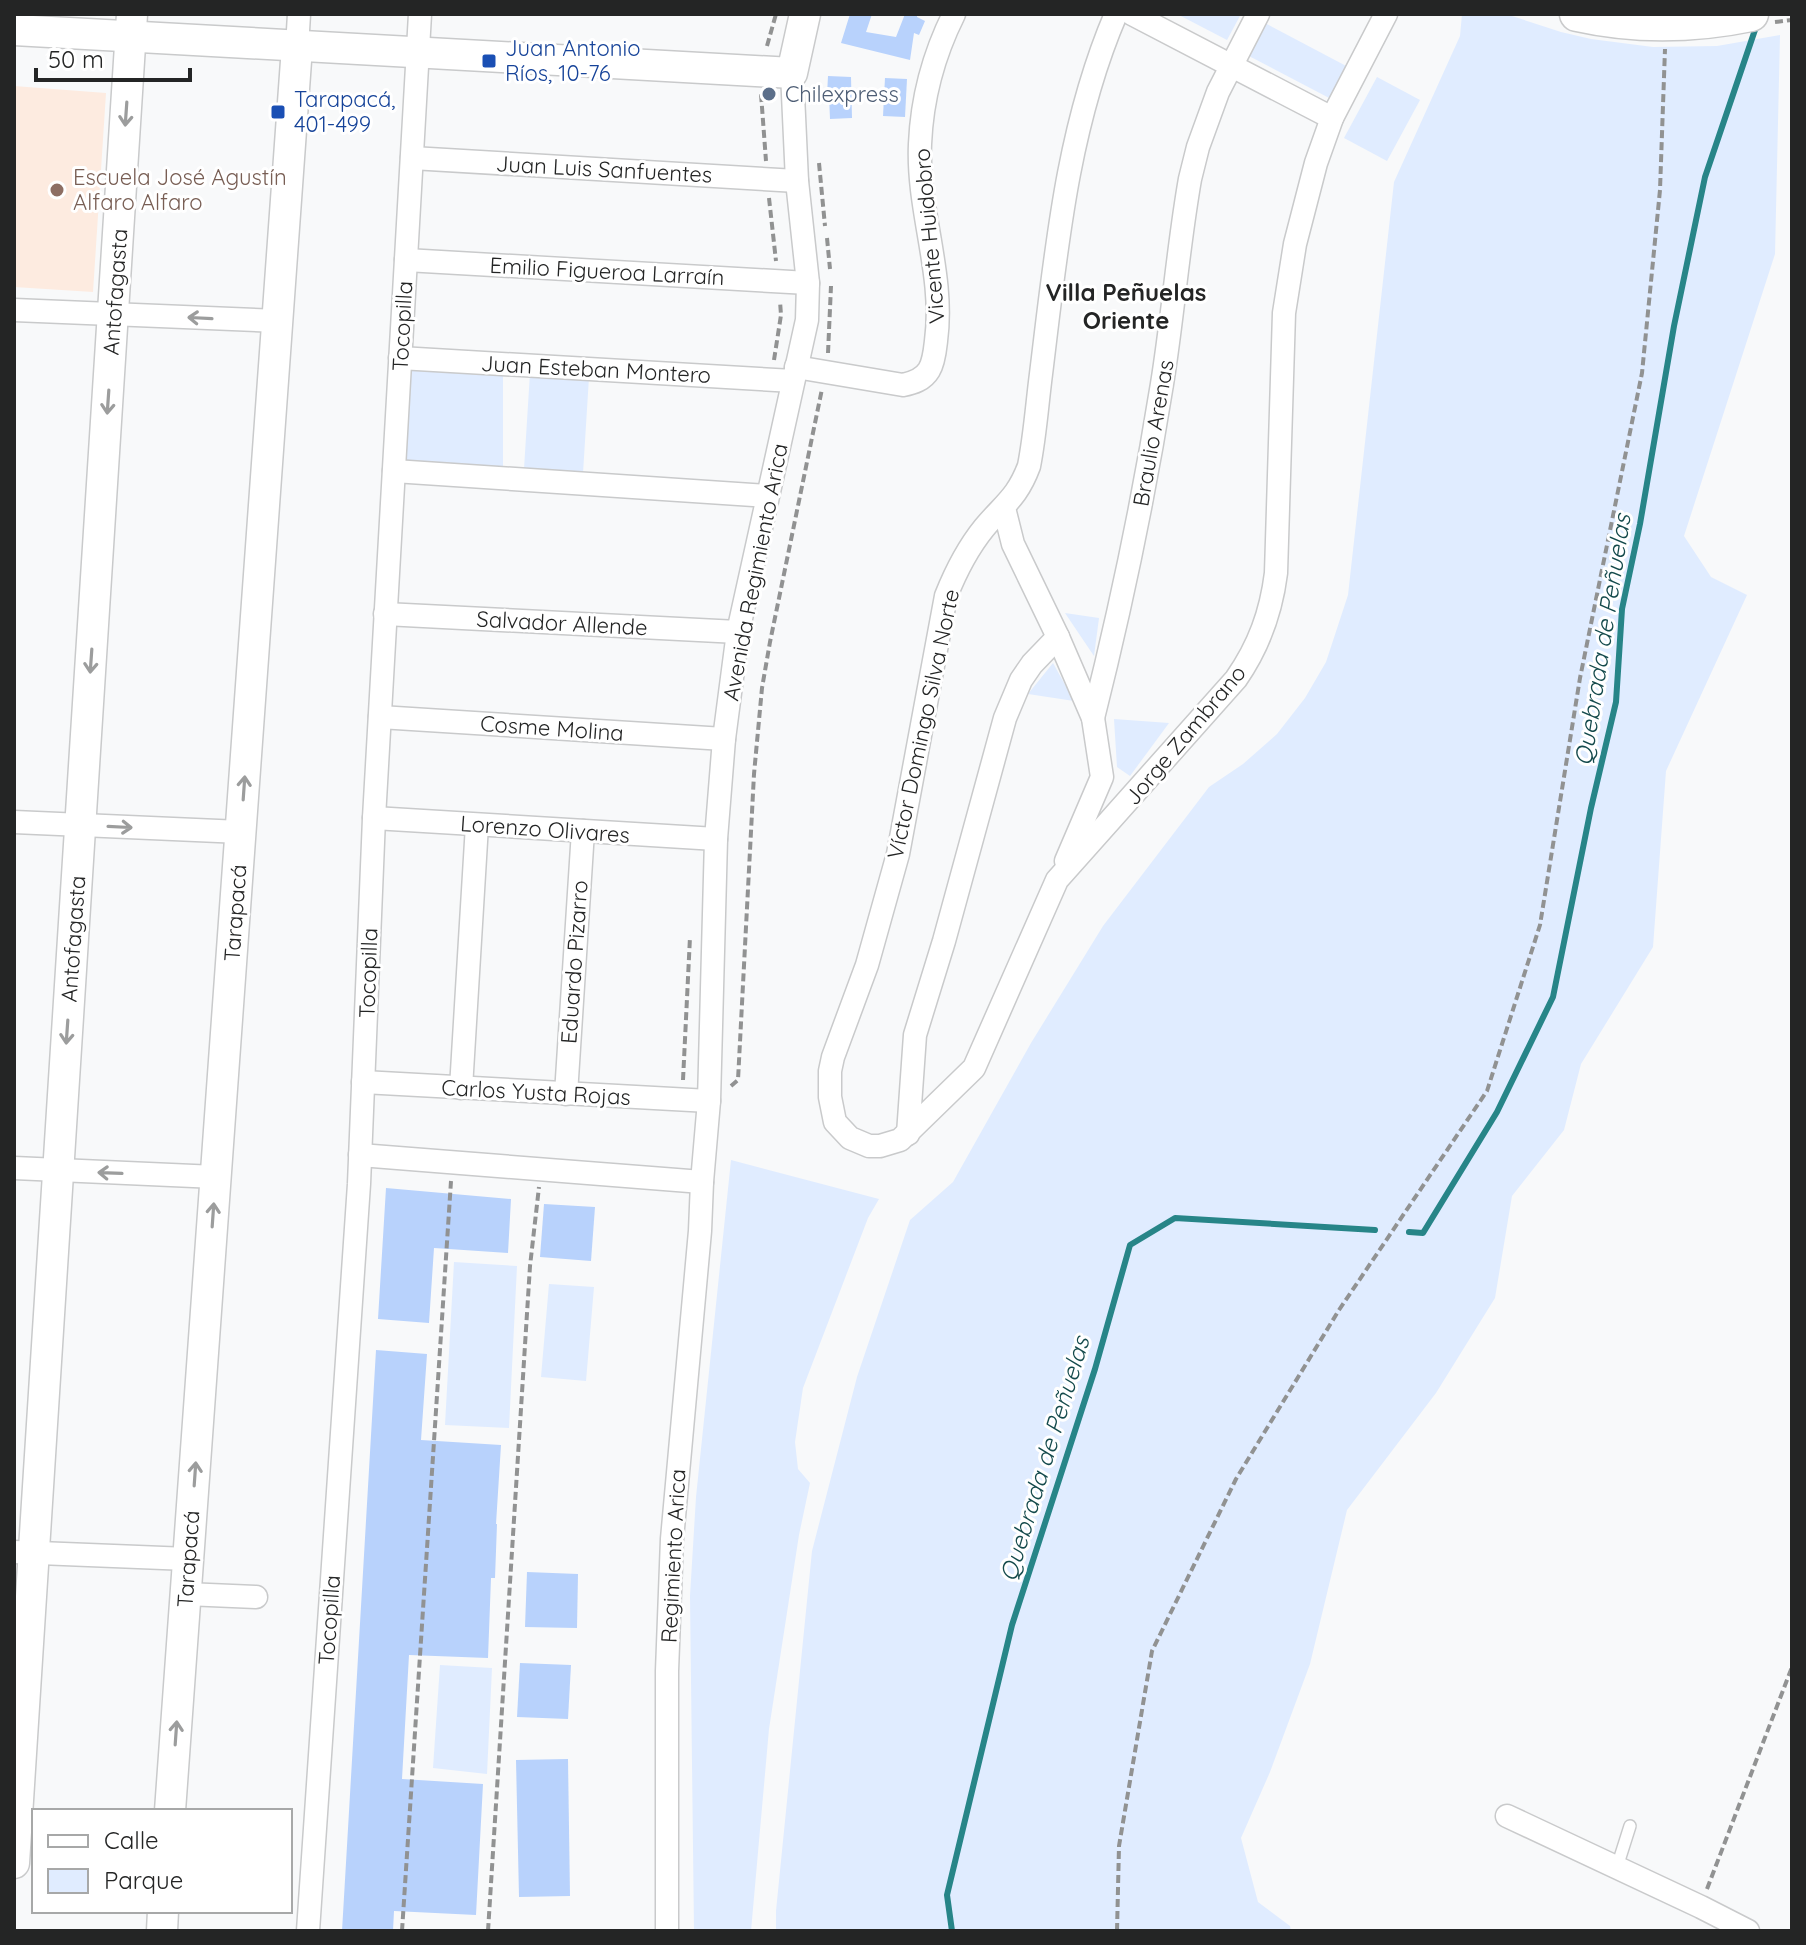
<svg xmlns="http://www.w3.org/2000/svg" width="1806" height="1945" viewBox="0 0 1806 1945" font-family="Quicksand,sans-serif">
<rect width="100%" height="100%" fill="#f8f9fa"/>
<polygon fill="#fdebe0" points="14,86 106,93 93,292 14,287"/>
<g fill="#e0ecff">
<polygon points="1177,14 1241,14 1227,40"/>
<polygon points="1462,14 1506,14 1561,32 1591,39 1653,47 1717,46 1780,35 1775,254 1684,536 1711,577 1747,595 1666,771 1653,947 1581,1064 1564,1130 1512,1196 1495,1298 1436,1393 1347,1510 1310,1664 1270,1772 1241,1838 1258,1902 1290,1926 1291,1931 776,1931 776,1911 812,1551 857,1377 910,1220 953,1182 1031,1043 1103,926 1209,787 1243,764 1277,734 1305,698 1326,662 1348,595 1394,182 1460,36"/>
<polygon points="1263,22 1350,68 1333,100 1247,55"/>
<polygon points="1377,77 1420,100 1387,161 1344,138"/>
<polygon points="411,368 503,375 503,470 406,465"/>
<polygon points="530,373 589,377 583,473 524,469"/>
<polygon points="1065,613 1099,618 1094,656"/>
<polygon points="1053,663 1074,701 1028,694"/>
<polygon points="1114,719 1169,723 1130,776 1117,767"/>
<polygon points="731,1160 879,1199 868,1218 803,1388 795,1442 798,1469 810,1483 799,1535 769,1729 751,1931 694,1931 690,1596 696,1497"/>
<polygon points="454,1262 517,1266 509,1428 445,1425"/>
<polygon points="549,1284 594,1287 586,1381 541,1377"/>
<polygon points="440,1665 492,1668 487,1774 433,1768"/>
</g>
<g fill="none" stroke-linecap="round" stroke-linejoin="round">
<g stroke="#278588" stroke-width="6">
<polyline points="1409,1232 1423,1233 1497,1112 1553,997 1591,808 1616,702 1622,609 1640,524 1674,326 1705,177 1757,24"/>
<polyline points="952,1931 947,1895 1012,1625 1095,1369 1130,1245 1175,1218 1375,1230"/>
</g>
</g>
<g fill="#b8d2fc">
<polygon points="850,14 872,14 866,32 896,37 905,14 917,14 917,17 925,21 919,35 914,33 910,60 841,43"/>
<polygon points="828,76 851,77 852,118 830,119 829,95 827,95"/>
<polygon points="885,78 907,79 905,117 883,116"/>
<polygon points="386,1188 511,1199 508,1253 434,1248 429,1323 378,1319"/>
<polygon points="544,1204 595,1207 591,1261 540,1257"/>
<polygon points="376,1350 427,1354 421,1440 501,1445 496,1524 497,1524 495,1578 491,1578 488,1658 409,1655 402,1779 483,1784 476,1915 394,1911 393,1931 342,1931"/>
<polygon points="527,1572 578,1574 577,1628 525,1627"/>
<polygon points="520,1663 571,1665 568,1719 517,1717"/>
<polygon points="568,1759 570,1896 519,1897 516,1760"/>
</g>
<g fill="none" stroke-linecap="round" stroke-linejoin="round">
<defs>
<polyline id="lane" points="1617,1867 1630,1826"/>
<g id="street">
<path d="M 1116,14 C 1067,128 1056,252 1041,374 C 1037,405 1035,436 1029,466 C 1017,498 1004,504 984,528 C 967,549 956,571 946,596 L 898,854 L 867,965 L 833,1057 L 830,1071 L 830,1097 L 835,1122 L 850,1138 L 869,1146 L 880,1146 L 900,1140 L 974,1068 L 1057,880 L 1236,679 C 1259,646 1271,613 1276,573 L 1284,313 L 1295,244 L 1316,163 L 1332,118 L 1386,14"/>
<polyline points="1132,14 1332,118"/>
<polyline points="297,47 299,14"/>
<polyline points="412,158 797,181"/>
<polyline points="406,260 808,283"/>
<polyline points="14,310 278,321"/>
<polyline points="400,358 793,381"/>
<path d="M 796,367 L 903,385 C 913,383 923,380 929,370 C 934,362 935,350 936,341 C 945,274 917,211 920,144 C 922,97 933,56 954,14"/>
<polyline points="394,471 767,496"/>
<polyline points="1004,508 1013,544 1058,637 1093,718 1102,777 1066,861"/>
<polyline points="385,614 738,632"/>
<polyline points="380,717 724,739"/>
<path d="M 1093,718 C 1121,607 1144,497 1162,384 C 1173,316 1178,247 1190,179 L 1198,147 L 1218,92 L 1258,14"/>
<polyline points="374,818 716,839"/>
<polyline points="14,822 241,832"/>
<polyline points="363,1082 709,1101"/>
<polyline points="461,1088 477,825"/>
<polyline points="566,1094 583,831"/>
<polyline points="908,1134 915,1035 944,941 1005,718 1021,680 1032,664 1058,637"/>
<polyline points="360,1155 702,1182"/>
<polyline points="14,1168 216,1177"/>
<polyline points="14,1552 188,1559"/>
<polyline points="186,1594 256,1597"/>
<polyline points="1507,1816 1701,1907 1748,1931"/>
<polyline points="308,1931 359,1184 374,818 420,14"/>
<polyline points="667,1931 667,1671 672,1539 700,1231 702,1182 709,1101 716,839 724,739 738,632 807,320 808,283 797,181 792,73"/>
</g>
<g id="secondary">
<polyline points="14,30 792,73 805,14"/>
<polyline points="170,1811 297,47"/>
<polyline points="14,1863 132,14"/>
<polyline points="162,1931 163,1911"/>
</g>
<path id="primary" d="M 1577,14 C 1635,27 1693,26 1751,14"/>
</defs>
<use href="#lane" stroke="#c9cacb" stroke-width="14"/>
<use href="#street" stroke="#c9cacb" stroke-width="25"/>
<use href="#secondary" stroke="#c9cacb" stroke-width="33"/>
<use href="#primary" stroke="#c9cacb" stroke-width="37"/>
<g stroke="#919292" stroke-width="4" stroke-dasharray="8 4" stroke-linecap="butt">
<polyline points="1775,22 1792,20"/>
<polyline points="767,46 776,14"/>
<polyline points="761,94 766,161"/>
<polyline points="819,163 825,226"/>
<polyline points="769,198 776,261"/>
<polyline points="827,238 830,269"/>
<polyline points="828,353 831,286"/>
<polyline points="774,360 781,315 780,301"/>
<polyline points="683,1080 690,937"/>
<polyline points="731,1086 738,1080 754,774 762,688 770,642 822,389"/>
<polyline points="1707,1889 1792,1667"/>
<polyline points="402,1931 451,1181"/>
<polyline points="488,1931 530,1266 539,1187"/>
<polyline points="1117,1931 1119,1846 1152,1651 1236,1479 1339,1310 1487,1091 1540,925 1580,678 1642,373 1660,190 1665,49"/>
</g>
<use href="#lane" stroke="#fff" stroke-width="11"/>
<use href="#street" stroke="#fff" stroke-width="22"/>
<use href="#secondary" stroke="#fff" stroke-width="30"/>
<use href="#primary" stroke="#fff" stroke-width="34"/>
</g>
<defs><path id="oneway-shaft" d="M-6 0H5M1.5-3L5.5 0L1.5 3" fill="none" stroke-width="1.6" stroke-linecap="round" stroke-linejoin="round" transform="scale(2)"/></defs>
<g stroke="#9c9d9d">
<use href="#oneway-shaft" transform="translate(126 114) rotate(94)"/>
<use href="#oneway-shaft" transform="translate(200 318) rotate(-177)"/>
<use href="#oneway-shaft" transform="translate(108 402) rotate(94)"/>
<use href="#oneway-shaft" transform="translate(91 661) rotate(94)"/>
<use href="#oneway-shaft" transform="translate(244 788) rotate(-86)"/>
<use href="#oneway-shaft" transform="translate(120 827) rotate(3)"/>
<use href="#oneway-shaft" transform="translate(67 1032) rotate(94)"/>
<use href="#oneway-shaft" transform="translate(110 1173) rotate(-178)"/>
<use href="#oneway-shaft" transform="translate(213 1215) rotate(-86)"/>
<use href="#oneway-shaft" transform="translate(195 1474) rotate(-86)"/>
<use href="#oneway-shaft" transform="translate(176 1733) rotate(-86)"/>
</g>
<g fill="#1a4fb4" stroke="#fff" stroke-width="3">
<rect x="481" y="53" width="16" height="16" rx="4"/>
<rect x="270" y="104" width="16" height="16" rx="4"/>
</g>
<circle fill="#5c6f8a" stroke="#fff" stroke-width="3" cx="769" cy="94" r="8"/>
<circle fill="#8d6e63" stroke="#fff" stroke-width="3" cx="57" cy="190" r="8"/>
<g text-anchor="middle" stroke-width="6" stroke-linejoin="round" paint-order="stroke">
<g font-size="22" fill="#164399" stroke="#fff" text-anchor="start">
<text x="505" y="56">Juan Antonio<tspan x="505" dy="25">Ríos, 10-76</tspan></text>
<text x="294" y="107">Tarapacá,<tspan x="294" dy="25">401-499</tspan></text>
</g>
<g font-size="22" fill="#4e5e75" stroke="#fff" text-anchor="start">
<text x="785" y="102">Chilexpress</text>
</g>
<g font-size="22" fill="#242525" stroke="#fff">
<text transform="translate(604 169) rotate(3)" y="8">Juan Luis Sanfuentes</text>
<text transform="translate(929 236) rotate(-95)" y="8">Vicente Huidobro</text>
<text transform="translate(607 271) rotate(3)" y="8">Emilio Figueroa Larraín</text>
<text transform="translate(115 292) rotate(-86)" y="8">Antofagasta</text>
<text transform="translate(402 326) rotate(-87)" y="8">Tocopilla</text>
<text transform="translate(596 369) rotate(3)" y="8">Juan Esteban Montero</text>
<text transform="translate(1153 433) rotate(-80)" y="8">Braulio Arenas</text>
<text transform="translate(755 572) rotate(-79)" y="8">Avenida Regimiento Arica</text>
<text transform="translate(562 623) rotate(3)" y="8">Salvador Allende</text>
<text transform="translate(923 724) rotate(-78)" y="8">Víctor Domingo Silva Norte</text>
<text transform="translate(552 728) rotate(4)" y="8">Cosme Molina</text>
<text transform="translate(1185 735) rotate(-50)" y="8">Jorge Zambrano</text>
<text transform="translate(545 829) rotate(4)" y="8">Lorenzo Olivares</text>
<text transform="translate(235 913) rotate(-86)" y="8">Tarapacá</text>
<text transform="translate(73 939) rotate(-86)" y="8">Antofagasta</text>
<text transform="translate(574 962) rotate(-86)" y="8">Eduardo Pizarro</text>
<text transform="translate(368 973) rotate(-88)" y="8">Tocopilla</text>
<text transform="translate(536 1092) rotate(3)" y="8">Carlos Yusta Rojas</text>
<text transform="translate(673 1556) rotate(-87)" y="8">Regimiento Arica</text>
<text transform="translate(188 1559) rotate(-86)" y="8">Tarapacá</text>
<text transform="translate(329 1620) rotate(-86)" y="8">Tocopilla</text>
</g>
<g font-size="22" fill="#785e54" stroke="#fff" text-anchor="start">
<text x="73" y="185">Escuela José Agustín<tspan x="73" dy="25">Alfaro Alfaro</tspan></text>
</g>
<g font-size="24" font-weight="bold" fill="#242525" stroke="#fff">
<text x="1126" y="301">Villa Peñuelas<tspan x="1126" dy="28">Oriente</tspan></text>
</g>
<g font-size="24" font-style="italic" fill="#144a4c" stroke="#fff">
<text transform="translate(1603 640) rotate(-81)" y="8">Quebrada de Peñuelas</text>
<text transform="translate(1045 1459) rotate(-73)" y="8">Quebrada de Peñuelas</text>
</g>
</g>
<rect width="1806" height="1945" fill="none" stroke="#242525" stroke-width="32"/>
<rect x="32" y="1809" width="260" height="104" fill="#ffffff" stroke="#a7a8a8" stroke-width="2"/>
<rect x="48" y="1835" width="40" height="12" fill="#ffffff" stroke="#a7a8a8" stroke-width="2"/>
<text x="104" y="1849" font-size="24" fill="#242525">Calle</text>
<rect x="48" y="1869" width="40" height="24" fill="#e0ecff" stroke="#a7a8a8" stroke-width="2"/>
<text x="104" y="1889" font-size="24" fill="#242525">Parque</text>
<path d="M36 68v12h154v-12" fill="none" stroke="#242525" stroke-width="4"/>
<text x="48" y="68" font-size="24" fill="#242525" stroke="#ffffff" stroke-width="6" paint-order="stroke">50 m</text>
</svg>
